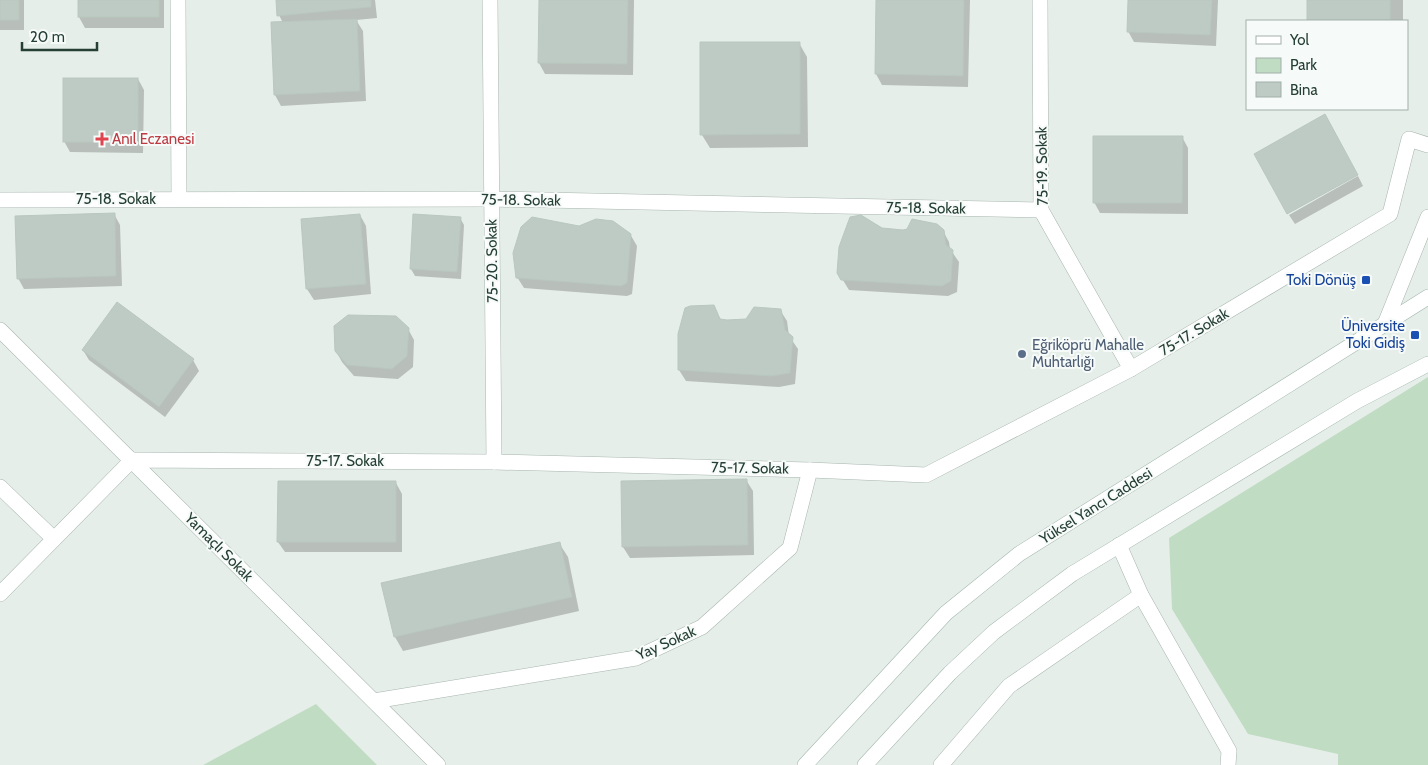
<svg xmlns="http://www.w3.org/2000/svg" width="1428" height="765" viewBox="0 0 1428 765" font-family="Cabin,sans-serif">
<rect width="100%" height="100%" fill="#e6eee9"/>
<g fill="#c0ddc3">
<polygon points="1428,377 1428,765 1338,765 1338,754 1248,734 1172,609 1169,538"/>
<polygon points="316,704 377,765 203,765"/>
</g>
<g fill="#0003">
<rect x="0" y="0" width="24" height="30"/>
<polygon points="79,0 164,0 164,28 85,28 79,17"/>
<polygon points="277,0 375,0 377,18 356,20 363,31 366,101 281,106 275,95 283,23 279,15"/>
<polygon points="540,0 634,0 633,75 545,74 539,63"/>
<polygon points="878,0 970,0 968,87 882,85 876,74"/>
<polygon points="1130,0 1218,0 1216,46 1134,42 1128,31"/>
<rect x="1308" y="0" width="95" height="21"/>
<polygon points="799,43 807,57 808,147 710,148 702,135"/>
<polygon points="138,79 144,90 143,153 70,152 64,141"/>
<polygon points="1182,137 1188,148 1188,214 1100,213 1094,202"/>
<polygon points="1358,176 1363,186 1295,224 1289,215"/>
<polygon points="114,214 120,225 122,286 24,289 18,278"/>
<polygon points="360,215 366,226 371,294 314,300 307,289"/>
<polygon points="414,215 460,218 464,225 461,279 415,276 411,269"/>
<polygon points="579,227 630,234 637,246 632,294 627,296 524,288 517,277"/>
<polygon points="882,229 903,231 943,231 949,242 950,249 959,262 957,292 948,296 849,290 838,272"/>
<polygon points="713,306 721,320 746,320 780,310 787,321 789,336 798,349 795,384 779,387 686,381 679,370"/>
<polygon points="408,329 414,340 413,367 398,379 354,376 342,362 336,351"/>
<polygon points="83,350 193,360 199,371 165,417 89,360"/>
<polygon points="746,480 753,491 754,555 630,558 623,547"/>
<polygon points="396,483 402,494 402,552 285,552 278,542"/>
<polygon points="559,543 568,557 579,611 403,651 395,637"/>
</g>
<g fill="#becbc4" stroke="#b8c7bf">
<rect x="0" y="0" width="19" height="20"/>
<rect x="78" y="0" width="81" height="17"/>
<polygon points="276,0 371,0 371,7 277,16"/>
<polygon points="539,0 628,0 627,64 538,63"/>
<polygon points="876,0 964,0 963,76 875,74"/>
<polygon points="1128,0 1212,0 1210,35 1127,32"/>
<rect x="1307" y="0" width="83" height="21"/>
<polygon points="357,19 360,91 274,95 271,22"/>
<polygon points="700,42 800,42 800,134 700,135"/>
<rect x="63" y="78" width="75" height="64"/>
<polygon points="1325,114 1358,175 1287,214 1254,154"/>
<polygon points="1093,136 1183,136 1182,203 1093,203"/>
<polygon points="115,213 116,276 17,279 15,216"/>
<polygon points="360,214 366,284 306,289 301,219"/>
<polygon points="413,214 461,217 457,272 410,269"/>
<polygon points="861,215 882,228 903,230 907,229 912,219 937,224 944,230 946,245 953,250 951,281 942,286 841,280 837,273 839,247 850,217"/>
<polygon points="532,217 579,226 596,219 613,221 631,234 627,283 621,286 516,278 513,253 521,227"/>
<polygon points="117,302 194,359 159,407 82,350"/>
<polygon points="714,305 720,319 727,320 746,319 754,307 781,309 785,330 793,337 790,373 772,376 678,370 678,334 685,308 690,306"/>
<polygon points="348,315 396,316 409,328 407,356 392,369 347,365 335,351 334,326"/>
<polygon points="747,479 748,545 622,547 621,481"/>
<polygon points="278,481 396,481 396,542 277,542"/>
<polygon points="560,542 572,597 394,637 381,583"/>
</g>
<g fill="none" stroke-linecap="round" stroke-linejoin="round">
<defs>
<g id="minor">
<polyline points="178,0 179,199"/>
<polyline points="490,0 494,462"/>
<polyline points="1040,0 1041,210 1131,369"/>
<polyline points="0,200 491,199 1041,210"/>
<polyline points="0,330 438,765"/>
<polyline points="0,487 54,539"/>
<polyline points="1119,545 1141,595 1229,751 1228,765"/>
<polyline points="0,594 132,460 494,462 810,470 926,475 1131,369 1390,214 1409,139 1428,145"/>
<polyline points="374,701 636,658 702,627 790,548 810,470"/>
<polyline points="941,765 1009,686 1141,595"/>
</g>
<polyline id="tertiary" points="1385,324 1428,217"/>
<g id="secondary">
<polyline points="805,765 946,613 1019,554 1428,297"/>
<polyline points="865,765 950,673 994,632 1072,574 1357,401 1428,364"/>
</g>
</defs>
<use href="#minor" stroke="#a8b6af" stroke-width="16"/>
<use href="#tertiary" stroke="#a8b6af" stroke-width="16"/>
<use href="#secondary" stroke="#a4b9af" stroke-width="16"/>
<use href="#minor" stroke="#fff" stroke-width="15"/>
<use href="#tertiary" stroke="#fff" stroke-width="15"/>
<use href="#secondary" stroke="#fff" stroke-width="15"/>
</g>
<path fill="#e0444e" stroke="#f6faf8" stroke-width="2" d="M99.5 131.5h5v5h5v5h-5v5h-5v-5h-5v-5h5z"/>
<g fill="#1a4fb4" stroke="#f6faf8" stroke-width="2">
<rect x="1361" y="275" width="10" height="10" rx="2.5"/>
<rect x="1410" y="330" width="10" height="10" rx="2.5"/>
</g>
<circle fill="#5c6f8a" stroke="#f6faf8" stroke-width="2" cx="1022" cy="354" r="5"/>
<g text-anchor="middle" stroke-width="4" stroke-linejoin="round" paint-order="stroke">
<g font-size="15" fill="#be3a42" stroke="#f6faf8" text-anchor="start">
<text x="112" y="144">Anıl Eczanesi</text>
</g>
<g font-size="15" fill="#253f34" stroke="#f6faf8">
<text transform="translate(1042 166) rotate(-91)" y="5">75-19. Sokak</text>
<text x="116" y="204">75-18. Sokak</text>
<text transform="translate(521 200) rotate(1)" y="5">75-18. Sokak</text>
<text transform="translate(926 208) rotate(1)" y="5">75-18. Sokak</text>
<text transform="translate(492 261) rotate(-91)" y="5">75-20. Sokak</text>
<text transform="translate(1194 332) rotate(-31)" y="5">75-17. Sokak</text>
<text x="345" y="466">75-17. Sokak</text>
<text transform="translate(750 468) rotate(1)" y="5">75-17. Sokak</text>
<text transform="translate(1096 506) rotate(-32)" y="5">Yüksel Yancı Caddesi</text>
<text transform="translate(219 547) rotate(45)" y="5">Yamaçlı Sokak</text>
<text transform="translate(666 643) rotate(-24)" y="5">Yay Sokak</text>
</g>
<g font-size="15" fill="#164399" stroke="#f6faf8" text-anchor="end">
<text x="1356" y="285">Toki Dönüş</text>
<text x="1405" y="331">Üniversite<tspan x="1405" dy="17">Toki Gidiş</tspan></text>
</g>
<g font-size="15" fill="#4e5e75" stroke="#f6faf8" text-anchor="start">
<text x="1032" y="350">Eğriköprü Mahalle<tspan x="1032" dy="17">Muhtarlığı</tspan></text>
</g>
</g>
<rect x="1246" y="20" width="162" height="90" fill="#f6faf8" stroke="#a2afaa"/>
<rect x="1256" y="36" width="25" height="8" fill="#ffffff" stroke="#a2afaa"/>
<text x="1290" y="45" font-size="15" fill="#253f34">Yol</text>
<rect x="1256" y="58" width="25" height="15" fill="#c0ddc3" stroke="#a2afaa"/>
<text x="1290" y="70" font-size="15" fill="#253f34">Park</text>
<rect x="1256" y="82" width="25" height="15" fill="#becbc4" stroke="#a2afaa"/>
<text x="1290" y="95" font-size="15" fill="#253f34">Bina</text>
<path d="M22 42v8h75v-8" fill="none" stroke="#253f34" stroke-width="2.5"/>
<text x="30" y="42" font-size="15" fill="#253f34" stroke="#f6faf8" stroke-width="4" paint-order="stroke">20 m</text>
</svg>
